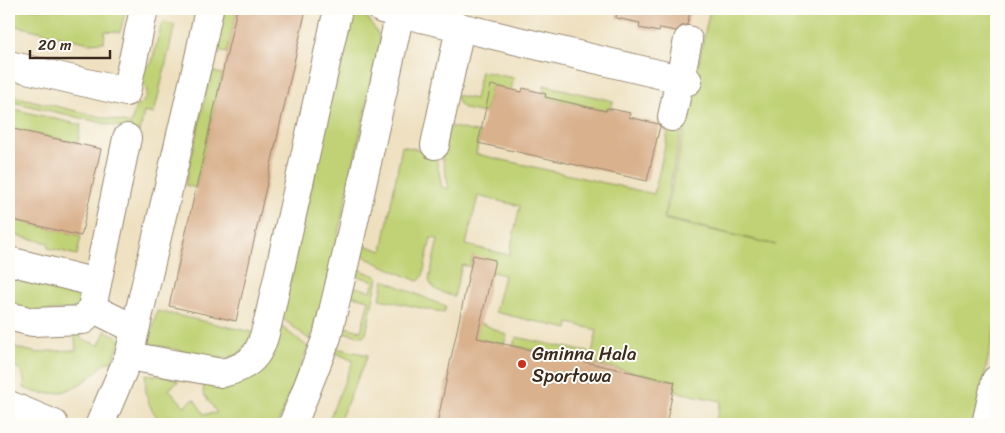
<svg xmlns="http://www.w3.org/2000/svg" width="1005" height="433" viewBox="0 0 1005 433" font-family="Sriracha,sans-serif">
<rect width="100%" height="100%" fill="#fdfcf7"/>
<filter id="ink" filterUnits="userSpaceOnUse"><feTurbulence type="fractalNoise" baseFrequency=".02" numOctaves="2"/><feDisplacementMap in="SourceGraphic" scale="10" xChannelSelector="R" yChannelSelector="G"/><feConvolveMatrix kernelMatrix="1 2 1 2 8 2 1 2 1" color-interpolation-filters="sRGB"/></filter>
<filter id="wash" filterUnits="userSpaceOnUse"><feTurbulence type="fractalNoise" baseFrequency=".0096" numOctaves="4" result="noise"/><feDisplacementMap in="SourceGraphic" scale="20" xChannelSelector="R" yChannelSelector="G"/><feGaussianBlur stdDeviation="1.12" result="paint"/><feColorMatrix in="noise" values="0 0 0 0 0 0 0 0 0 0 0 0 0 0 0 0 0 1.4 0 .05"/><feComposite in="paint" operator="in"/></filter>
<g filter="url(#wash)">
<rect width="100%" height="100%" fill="#eee0bf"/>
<g fill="#c0d275" stroke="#7e7e4a" fill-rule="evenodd">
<polygon points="9,9 126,9 120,32 105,31 104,42 89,43 9,24"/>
<polygon points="225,9 237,9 227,53 215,51"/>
<path d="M 710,9 L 996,9 L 996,322 L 974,424 L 715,424 L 721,401 L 673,391 L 675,381 L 513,346 L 516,337 L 592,353 L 597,330 L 569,323 L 568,329 L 495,312 L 504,275 L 492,272 L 473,255 L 470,267 L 462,265 L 454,297 C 445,293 432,291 429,280 L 438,239 L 431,238 L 423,275 L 420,280 L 417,281 L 368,259 C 362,254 360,252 361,244 L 382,251 L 402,146 L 435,153 L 442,187 L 449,189 L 442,156 L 449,126 L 480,133 L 476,154 L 654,194 L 670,124 L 682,127 L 663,219 L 776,245 L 665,218 ZM 478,196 L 520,206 L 509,255 L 466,245 Z"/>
<polygon points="350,13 368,18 379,36 380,43 322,308 319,309 310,340 282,318"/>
<polygon points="164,22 175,25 154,114 144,112 140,132 9,101 9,95 131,124 136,105 140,105 146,98 147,91 140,79 141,70 152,63 161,26"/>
<polygon points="211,71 222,74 196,188 185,185"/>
<path d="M 481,71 L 514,78 L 511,90 L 491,85 L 485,113 C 471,110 458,111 456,95 L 475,99 Z"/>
<polygon points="544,85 613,101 611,109 607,108 606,111 545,97 546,94 543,93"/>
<polygon points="9,108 81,125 78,143 9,128"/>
<polygon points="9,219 81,236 77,255 48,248 49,243 9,234"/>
<polygon points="358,269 376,276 378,278 366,334 362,336 340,332 341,326 361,331 369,300 349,295 351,286 371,291 374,281 354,275"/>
<polygon points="9,276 76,291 81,297 78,309 34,312 9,306"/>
<polygon points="384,280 446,307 444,313 380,299"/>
<polygon points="157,311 252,332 250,338 240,354 223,359 149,344"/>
<polygon points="461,314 507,335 504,344 457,334"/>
<path d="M 74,325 L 81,326 L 81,339 L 99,345 L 105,331 L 117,336 L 121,340 L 112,362 L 106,362 C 84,386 57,403 24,388 C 25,374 22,369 9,363 L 10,344 L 16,346 L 16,348 L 38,353 L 48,351 L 76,350 Z"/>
<path d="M 279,325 L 308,347 L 278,424 L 164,424 C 148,410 144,394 146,374 L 168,377 L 179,381 L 169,389 L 184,406 L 194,399 L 204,414 L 217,413 L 203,393 L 204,384 L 219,385 Z"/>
<polygon points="336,348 368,355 338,424 327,424 353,361 334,352"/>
</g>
<g id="blocks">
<g fill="#d9b18d">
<polygon points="237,9 306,9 236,321 169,306"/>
<polygon points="617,9 691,9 687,25 683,25 676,31 660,28 659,32 639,28 640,23 616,18"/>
<polygon points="491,85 522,92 523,88 546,94 545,97 606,111 607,108 630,113 629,117 658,124 660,126 647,181 478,143"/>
<polygon points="9,128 101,149 81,236 9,219"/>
<polygon points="473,255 495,260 477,338 675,382 666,424 437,424"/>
</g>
</g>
</g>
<g filter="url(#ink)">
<use href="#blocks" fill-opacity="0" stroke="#94856e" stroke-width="1"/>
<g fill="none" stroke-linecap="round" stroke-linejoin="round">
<defs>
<g id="minor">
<polyline points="401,9 400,13 688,81"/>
<polyline points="9,65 126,92 144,9"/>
<polyline points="672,117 688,40"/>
<polyline points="127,138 92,308 135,329"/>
<polyline points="435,145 460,28"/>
<polyline points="9,261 97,283"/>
<polyline points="9,316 32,322 83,320 92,308"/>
<path d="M 129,356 L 222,373 C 260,365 262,346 270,313 L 338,9"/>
<polyline points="9,405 54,424"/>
<polyline points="100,424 129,356 199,58 209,9"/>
<polyline points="293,424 327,337 346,257 400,13 382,9"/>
<polyline points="986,424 996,380"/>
</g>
</defs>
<use href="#minor" stroke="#94856e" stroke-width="30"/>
<use href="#minor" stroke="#fff" stroke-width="28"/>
</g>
</g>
<circle fill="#c8321e" stroke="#fdfcf7" stroke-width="2" cx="522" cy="364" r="5"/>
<g text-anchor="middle" stroke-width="4" stroke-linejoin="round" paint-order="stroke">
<g font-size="19" fill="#3b2a1e" stroke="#fdfcf7" text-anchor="start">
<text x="532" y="360">Gminna Hala<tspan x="532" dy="22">Sportowa</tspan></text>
</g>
</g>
<rect width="1005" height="433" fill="none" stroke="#fdfcf7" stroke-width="30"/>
<path d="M30 50v8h80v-8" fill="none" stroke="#3b2a1e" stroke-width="2.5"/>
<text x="38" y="50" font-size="15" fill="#3b2a1e" stroke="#fdfcf7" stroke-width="4" paint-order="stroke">20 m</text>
</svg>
